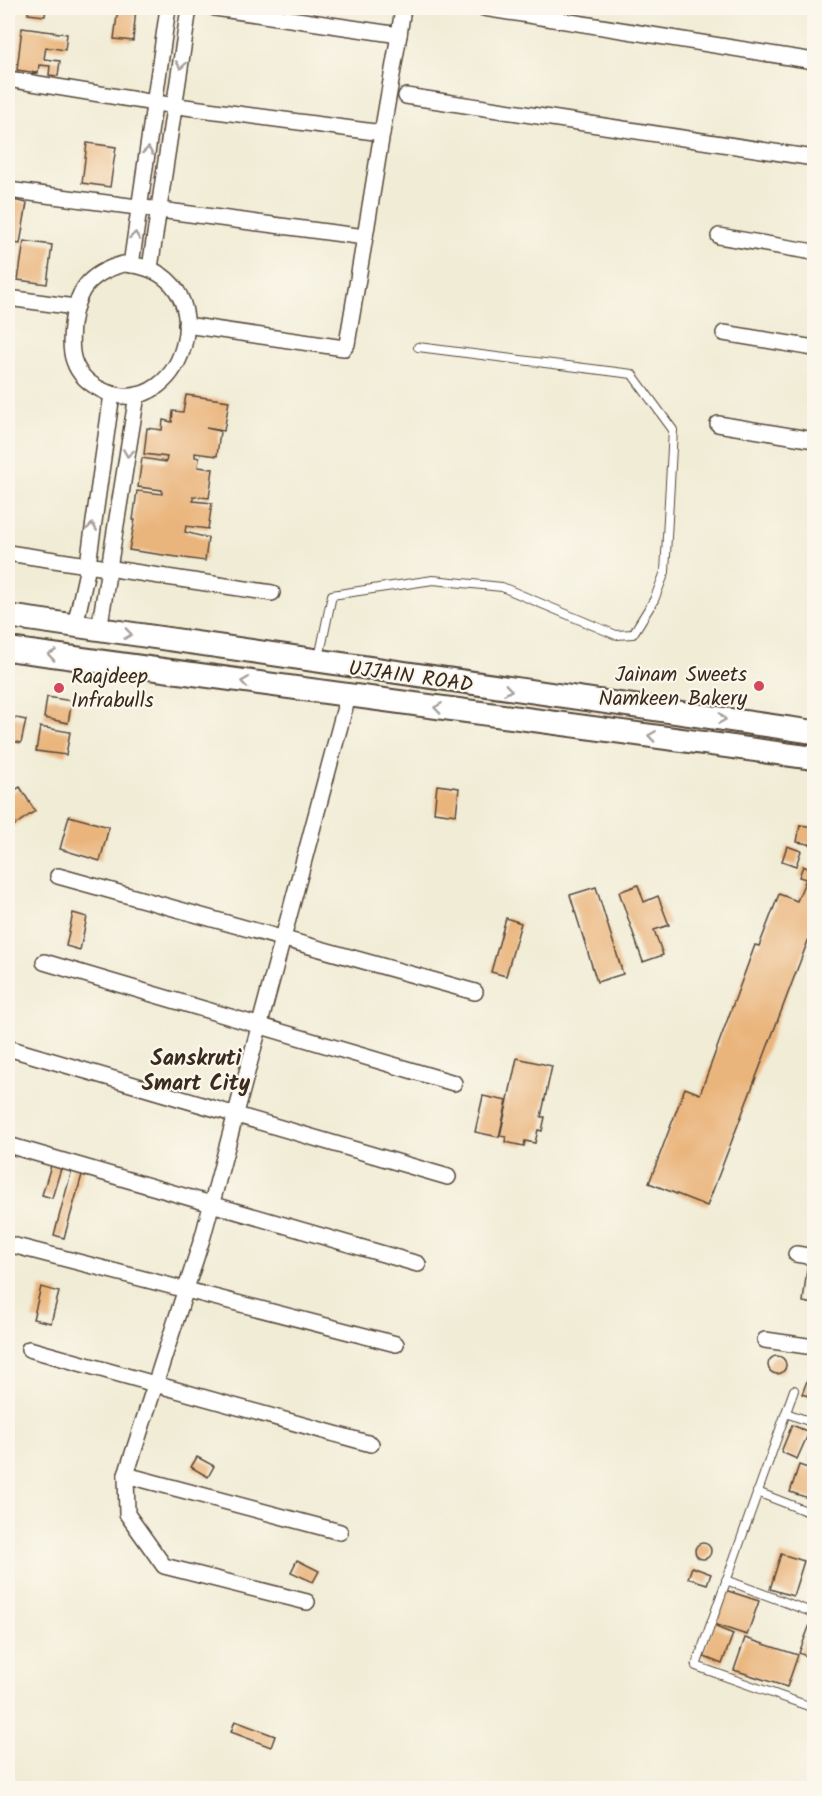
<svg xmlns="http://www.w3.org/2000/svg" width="822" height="1796" viewBox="0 0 822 1796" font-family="Kalam,sans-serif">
<rect width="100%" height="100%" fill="#fbf7ec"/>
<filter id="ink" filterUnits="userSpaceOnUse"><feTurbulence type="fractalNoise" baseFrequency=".0167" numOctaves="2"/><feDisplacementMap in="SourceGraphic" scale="12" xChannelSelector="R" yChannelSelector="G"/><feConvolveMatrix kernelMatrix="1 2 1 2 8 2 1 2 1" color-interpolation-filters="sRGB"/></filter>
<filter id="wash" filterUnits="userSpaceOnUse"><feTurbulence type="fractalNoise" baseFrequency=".008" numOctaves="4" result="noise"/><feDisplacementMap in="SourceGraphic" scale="24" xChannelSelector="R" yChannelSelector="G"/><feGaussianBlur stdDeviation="1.35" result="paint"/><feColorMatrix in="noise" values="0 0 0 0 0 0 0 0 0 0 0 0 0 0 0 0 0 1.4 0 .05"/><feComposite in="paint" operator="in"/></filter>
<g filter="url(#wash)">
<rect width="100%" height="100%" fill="#f1ecd5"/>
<g id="blocks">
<g fill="#eab57d">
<polygon points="29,8 46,8 45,16 28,14"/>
<polygon points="118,8 136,8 133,41 114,39"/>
<polygon points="22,28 67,34 65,50 46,47 44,59 60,61 58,76 49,75 50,66 39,65 38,73 17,70"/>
<polygon points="87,143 116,147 110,187 82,183"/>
<polygon points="8,199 27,203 20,244 8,242"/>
<polygon points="24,241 52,245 47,284 18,280"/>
<polygon points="186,395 229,401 224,431 206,428 220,431 217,456 195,453 195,457 199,458 198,467 213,469 209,498 193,496 193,501 212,503 208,529 186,526 185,532 208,538 205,561 129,550 135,520 133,520 137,491 162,494 162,490 138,487 142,458 166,462 167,457 144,454 147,428 162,430 163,420 172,422 173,411 183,412"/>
<polygon points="47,697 72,701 68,723 44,718"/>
<polygon points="8,716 26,720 21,743 8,740"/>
<polygon points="40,727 70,732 66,755 36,751"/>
<polygon points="437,785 459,788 456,815 434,812"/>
<polygon points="20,787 35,811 12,827 8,820 8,794"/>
<polygon points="69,816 109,827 100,861 60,849"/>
<polygon points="800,825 814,827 814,845 797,842"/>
<polygon points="787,846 801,851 796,866 782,861"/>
<polygon points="803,866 814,871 814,925 707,1206 649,1183 685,1088 700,1094 755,945 759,946 779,894 797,901 806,879 799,877"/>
<polygon points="638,885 644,902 658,896 669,925 654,930 663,955 643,962 619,892"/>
<polygon points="596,887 623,974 597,982 570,895"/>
<polygon points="73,913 87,917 80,950 66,946"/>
<polygon points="506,918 521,923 506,976 491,972"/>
<polygon points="517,1058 552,1066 541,1117 545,1117 542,1131 538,1130 535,1143 525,1141 524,1146 505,1142 506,1137 500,1136"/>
<polygon points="483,1096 507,1101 499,1137 475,1132"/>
<polygon points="53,1159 63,1162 52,1198 42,1195"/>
<polygon points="73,1166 84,1168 64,1238 54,1235"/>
<polygon points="807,1268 814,1269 814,1304 803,1302"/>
<polygon points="41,1287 59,1292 51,1323 33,1319"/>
<circle cx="777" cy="1365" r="9"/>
<polygon points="807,1381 814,1383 814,1398 802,1394"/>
<polygon points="792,1425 809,1432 797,1459 781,1452"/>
<polygon points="814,1444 814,1463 809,1462"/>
<polygon points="197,1457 214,1466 208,1477 191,1467"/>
<polygon points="799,1465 814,1470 814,1500 790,1492"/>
<circle cx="703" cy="1551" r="8"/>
<polygon points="781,1554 804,1561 793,1596 770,1589"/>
<polygon points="297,1560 319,1571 313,1582 291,1572"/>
<polygon points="692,1567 711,1574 707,1584 688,1578"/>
<polygon points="725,1590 759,1601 747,1635 713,1624"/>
<polygon points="811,1622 814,1623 814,1659 799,1653"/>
<polygon points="714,1626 733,1634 722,1664 702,1656"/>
<polygon points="745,1638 798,1655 787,1687 734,1670"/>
<polygon points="235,1721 275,1736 271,1747 231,1732"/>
</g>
</g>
</g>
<g filter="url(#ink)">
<use href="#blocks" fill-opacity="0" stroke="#564739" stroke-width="1.5"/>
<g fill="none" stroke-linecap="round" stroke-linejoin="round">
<defs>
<g id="service">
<polyline points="319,658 332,595 433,580 502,587 616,635 633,634 654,600 665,572 673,430 632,374 418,347"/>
<polyline points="794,1390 696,1666 814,1708"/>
<polyline points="786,1413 814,1423"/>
<polyline points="757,1492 814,1514"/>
<polyline points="726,1580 814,1613"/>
</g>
<g id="minor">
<polyline points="484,8 814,61"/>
<polyline points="399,35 403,8"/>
<polyline points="8,79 155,103 382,133 399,35 215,8"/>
<polyline points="406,96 814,158"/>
<polyline points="8,190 365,237 347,344 344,348 186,325"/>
<polyline points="719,236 814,252"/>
<polyline points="365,237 382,133"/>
<path d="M 123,264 C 229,269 187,423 106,392 C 92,386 79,376 74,361 C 70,350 71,337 72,325 C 77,290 88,274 123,264 Z"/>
<polyline points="131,265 168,8"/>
<polyline points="150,268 189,8"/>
<polyline points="8,298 75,307"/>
<polyline points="724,333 814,348"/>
<polyline points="718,424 814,440"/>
<polyline points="8,553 272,593"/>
<polyline points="75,626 87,571 112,394"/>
<polyline points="99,630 137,395"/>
<polyline points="58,876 475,992"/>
<polyline points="44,962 454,1083"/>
<polyline points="8,1048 448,1177"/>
<polyline points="8,1145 418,1264"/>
<polyline points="8,1244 396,1344"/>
<polyline points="796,1254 814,1257"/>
<polyline points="765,1340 814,1347"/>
<polyline points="29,1349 371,1444"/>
<polyline points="126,1475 340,1532"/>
<polyline points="307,1602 164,1566 127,1514 126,1475 203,1236 348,696"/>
</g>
<g id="primary">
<polyline points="8,616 814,732"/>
<polyline points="8,649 814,758"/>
</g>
</defs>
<use href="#service" stroke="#564739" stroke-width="10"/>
<use href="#minor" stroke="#564739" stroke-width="18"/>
<use href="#primary" stroke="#564739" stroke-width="26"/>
<use href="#service" stroke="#fff" stroke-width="8"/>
<use href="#minor" stroke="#fff" stroke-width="15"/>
<use href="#primary" stroke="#fff" stroke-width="22"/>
</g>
<defs><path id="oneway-chevron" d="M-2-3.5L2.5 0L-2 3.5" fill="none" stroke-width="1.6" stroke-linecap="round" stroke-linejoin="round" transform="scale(1.5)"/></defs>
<g stroke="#a79f9a">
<use href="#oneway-chevron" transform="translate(181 65) rotate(98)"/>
<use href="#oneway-chevron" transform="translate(148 151) rotate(-81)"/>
<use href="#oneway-chevron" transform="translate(135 236) rotate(-82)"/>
<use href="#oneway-chevron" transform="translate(128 453) rotate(99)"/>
<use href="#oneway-chevron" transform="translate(92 527) rotate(-82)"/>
<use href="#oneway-chevron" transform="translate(128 634) rotate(8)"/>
<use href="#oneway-chevron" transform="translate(52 655) rotate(-172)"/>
<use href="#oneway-chevron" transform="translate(245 682) rotate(-172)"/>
<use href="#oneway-chevron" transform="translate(508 690) rotate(8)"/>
<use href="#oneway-chevron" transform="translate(438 708) rotate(-172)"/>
<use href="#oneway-chevron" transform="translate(722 719) rotate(8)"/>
<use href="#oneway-chevron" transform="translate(652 736) rotate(-172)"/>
</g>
</g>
<g fill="#d1495b" stroke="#fbf7ec" stroke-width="2">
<circle cx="759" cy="686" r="6"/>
<circle cx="59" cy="688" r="6"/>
</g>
<g text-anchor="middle" stroke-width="4.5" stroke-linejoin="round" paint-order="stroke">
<g font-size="21" fill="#3b2a1e" stroke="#fbf7ec" text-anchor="end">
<text x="747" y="681">Jainam Sweets<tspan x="747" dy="24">Namkeen Bakery</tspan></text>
<text x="71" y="683" text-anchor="start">Raajdeep<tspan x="71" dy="24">Infrabulls</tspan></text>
</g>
<g font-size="21" fill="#3b2a1e" stroke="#fbf7ec">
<text transform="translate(411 676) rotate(8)" y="7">UJJAIN ROAD</text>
</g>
<g font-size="22" font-weight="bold" fill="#3b2a1e" stroke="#fbf7ec">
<text x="196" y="1065">Sanskruti<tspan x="196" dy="25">Smart City</tspan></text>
</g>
</g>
<rect width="822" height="1796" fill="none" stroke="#fbf7ec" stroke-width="30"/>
</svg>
